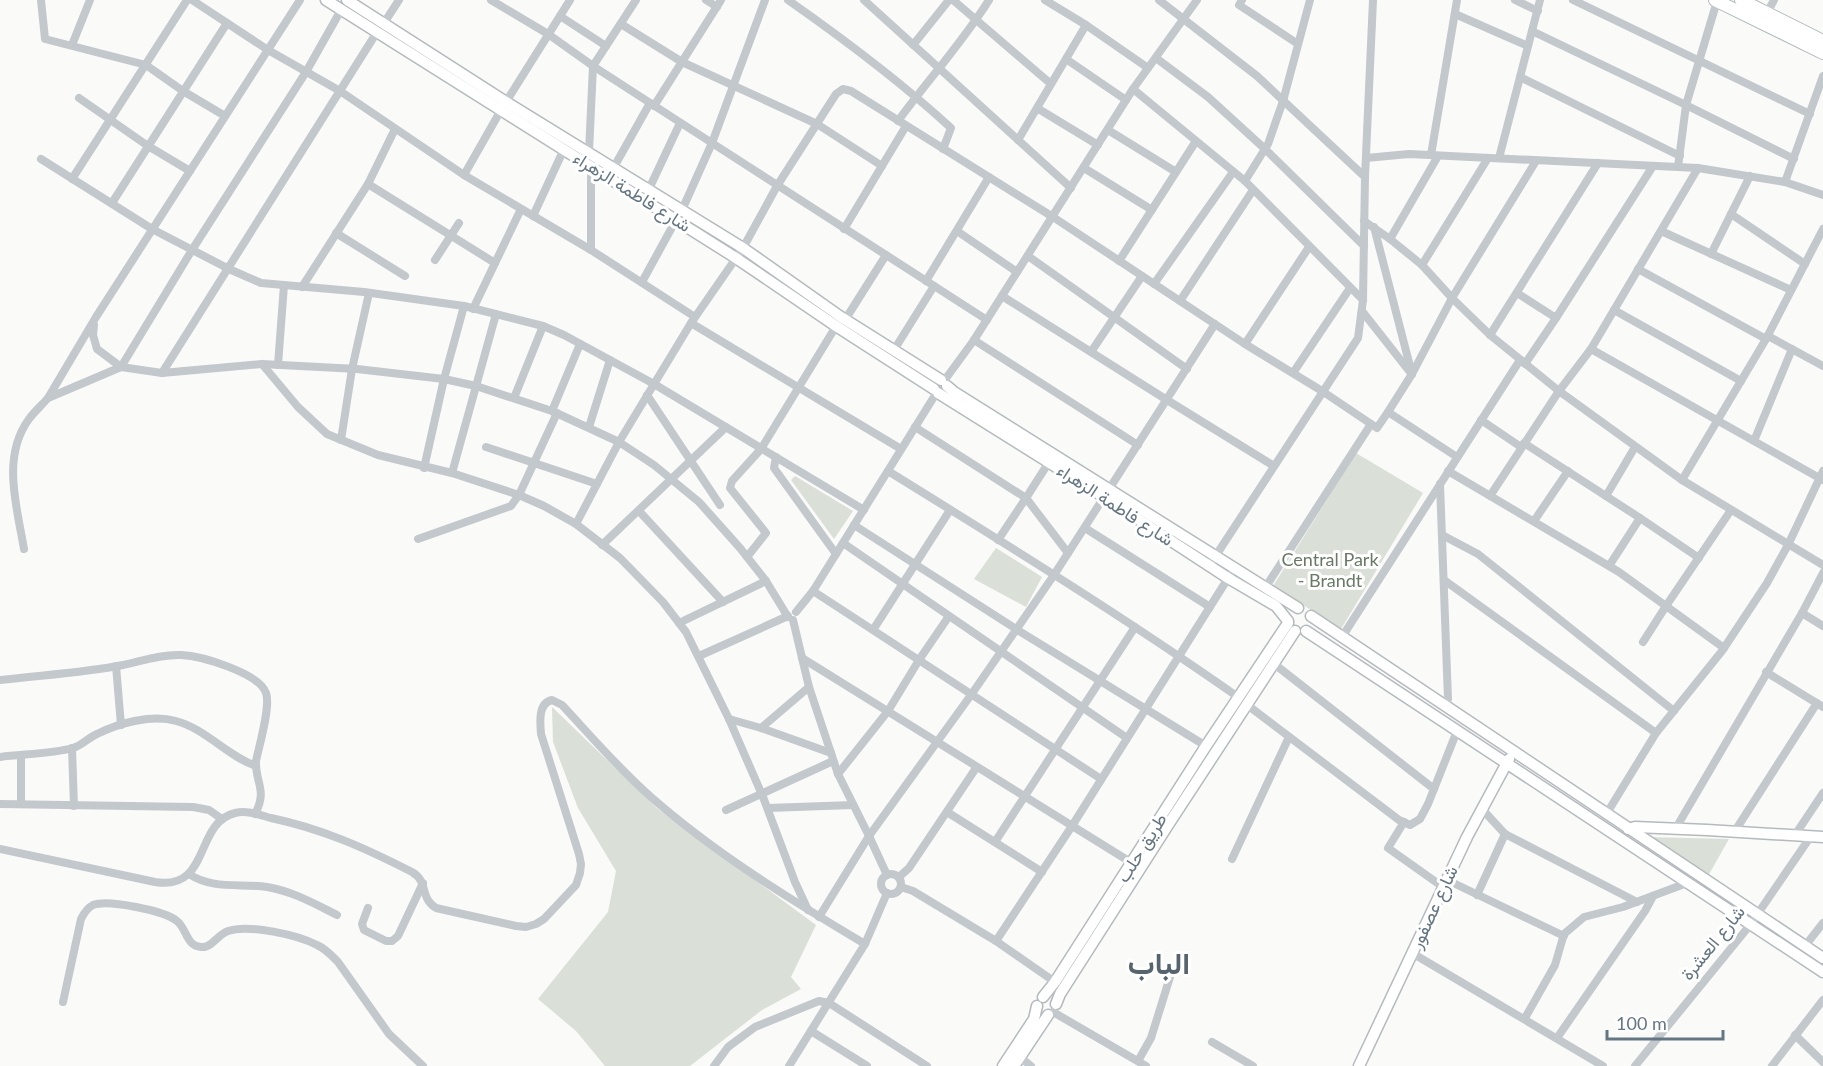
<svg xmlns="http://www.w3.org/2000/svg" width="1823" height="1066" viewBox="0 0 1823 1066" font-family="Lato,Vazirmatn,sans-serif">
<rect width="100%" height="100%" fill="#fafaf8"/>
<g fill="#dadfd7">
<polygon points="1356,453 1423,493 1341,629 1273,586"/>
<polygon points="795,476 853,511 834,539 791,480"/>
<polygon points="996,548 1042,577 1026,607 974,579"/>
<polygon points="552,707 658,809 816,925 791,977 801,989 762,1010 690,1066 605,1066 576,1031 538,999 608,912 616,871 578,808 553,742"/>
<polygon points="1645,837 1729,839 1708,876"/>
</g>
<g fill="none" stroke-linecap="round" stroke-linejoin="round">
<defs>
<g id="major">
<polyline points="326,0 736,258 836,326 934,389"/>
<polyline points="347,0 506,102 743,248 841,317 941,380"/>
<polyline points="947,386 954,392 1298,608"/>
<polyline points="938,393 1104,497 1228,578 1276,606 1288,621"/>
<polyline points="1311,616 1823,958"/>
<polyline points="1306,631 1823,972"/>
<polyline points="1628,829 1635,827 1707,830 1823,837"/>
<polyline points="1043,997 1055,982 1206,746 1288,623"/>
<polyline points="1056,1004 1060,994 1168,825 1295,631"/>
<polyline points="1003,1066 1034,1019 1037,1006"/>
<polyline points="1014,1066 1048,1015"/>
<polyline points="1359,1066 1467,837 1509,759"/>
</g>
<g id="highway">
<polyline points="1715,0 1823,53"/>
<polyline points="1741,0 1823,41"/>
</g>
</defs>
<use href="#major" stroke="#b5babe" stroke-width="13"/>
<use href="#highway" stroke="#b4b9bd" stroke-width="14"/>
<g stroke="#c3c8cc" stroke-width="8">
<polyline points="41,0 45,39 146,65 183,91 225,116"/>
<polyline points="192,0 268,50 340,91 464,175 591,250 695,317"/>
<polyline points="300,0 96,317 48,398 121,367 192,250 306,72 341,10"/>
<polyline points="491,0 548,34 593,66 712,143 987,320"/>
<polyline points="706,0 717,7"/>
<path d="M 788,0 C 845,40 900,81 951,128 L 943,149"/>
<polyline points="864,0 1071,188"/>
<polyline points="953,0 1051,84"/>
<polyline points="1045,0 1086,25 1148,68"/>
<polyline points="1159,0 1257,76 1365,177"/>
<polyline points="1242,0 1239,5 1298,44"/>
<polyline points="1515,0 1538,11"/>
<polyline points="1573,0 1810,114"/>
<polyline points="1717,1 1686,105 1794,159"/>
<polyline points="1767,13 1774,0"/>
<polyline points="1455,14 1528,46"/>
<polyline points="560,16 606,46"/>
<polyline points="384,23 399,0"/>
<polyline points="621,24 682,62 817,124 882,166"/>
<polyline points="1532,31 1686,105 1678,167"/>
<polyline points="72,45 90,0"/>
<polyline points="913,45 949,0"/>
<polyline points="1156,58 1208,97 1265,149 1364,246"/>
<polyline points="1066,59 1126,100"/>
<polyline points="1520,77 1680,156"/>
<polyline points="1133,89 1245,181 1363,300"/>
<polyline points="79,98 148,146 190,171"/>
<polyline points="654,106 721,0"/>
<polyline points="1037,108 1098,145"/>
<path d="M 898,121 C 928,80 962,43 989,0"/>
<polyline points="1108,130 1176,172"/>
<polyline points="1018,140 1086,25"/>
<polyline points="1431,155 1457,0"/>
<polyline points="1366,158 1409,154 1698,168 1785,182 1823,195"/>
<polyline points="1499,158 1540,0"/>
<polyline points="41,159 152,229 229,269 261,283 364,292 464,306 543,326 564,335 654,384 864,510"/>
<polyline points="614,167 650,103"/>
<polyline points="1084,168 1152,210"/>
<polyline points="464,175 501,110 570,0"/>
<polyline points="72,179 187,0"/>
<polyline points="1245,181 1268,144 1283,101 1310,0"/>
<polyline points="1785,182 1823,76"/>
<polyline points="368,184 495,263"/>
<polyline points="649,189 680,123"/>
<polyline points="112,203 227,23"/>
<polyline points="682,210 712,143 765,0"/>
<polyline points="1731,214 1805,264"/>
<polyline points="533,216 564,149"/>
<polyline points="1364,221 1390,239 1422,265 1452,298 1490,335 1559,391 1682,480 1823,565"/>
<polyline points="1374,227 1412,374"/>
<polyline points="844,229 906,126"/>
<polyline points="957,231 1017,272"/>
<polyline points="1661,231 1791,290"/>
<polyline points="336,233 405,276"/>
<polyline points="1390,239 1438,156"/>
<polyline points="591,250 591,166 589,152 593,66 636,0"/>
<polyline points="1711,254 1750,176"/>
<polyline points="1028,256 1187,369"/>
<polyline points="435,260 459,223"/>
<polyline points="1119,261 1196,141"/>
<polyline points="1422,265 1488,158"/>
<polyline points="1638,269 1766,339"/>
<polyline points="926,281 989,177"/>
<polyline points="642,282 676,220"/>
<polyline points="1154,284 1233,172"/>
<polyline points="302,287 368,184 395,129"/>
<polyline points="1517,293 1556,318 1653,166"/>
<polyline points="1002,296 1167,400 1274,466"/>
<polyline points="1180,301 1253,190"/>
<polyline points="473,309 521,209"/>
<polyline points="1614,310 1741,381"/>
<polyline points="1362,311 1410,372"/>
<polyline points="845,320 886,255"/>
<polyline points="691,323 901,449"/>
<polyline points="94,325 93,335 97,349 121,367 162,373 262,364 357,369 444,379 476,386 552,411 619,442 654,465 699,502 740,548 766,581 788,617"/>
<polyline points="1490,335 1598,163"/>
<polyline points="1768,336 1823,366"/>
<polyline points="974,340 1138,445"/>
<polyline points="1245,344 1309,247"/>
<polyline points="1591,349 1823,480"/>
<polyline points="894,350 934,286"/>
<polyline points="1091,352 1142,276"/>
<polyline points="262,364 298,407 327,434 378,455 452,473 519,495 544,506 576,524 620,558 663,602 686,632 729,719 763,797 795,882 808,910"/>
<polyline points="1525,364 1556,318"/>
<polyline points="278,365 284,285"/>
<polyline points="162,373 377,32"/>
<polyline points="1293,373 1350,288"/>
<polyline points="944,381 974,340 1133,89 1197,0"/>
<polyline points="647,395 720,505"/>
<polyline points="514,398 543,326"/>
<polyline points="552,411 580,344"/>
<polyline points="1388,412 1412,374 1452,298 1536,161"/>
<polyline points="1481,420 1521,447"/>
<polyline points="589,427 610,360"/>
<polyline points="915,427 1026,498 1049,462"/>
<polyline points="341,440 352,369 369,293"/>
<polyline points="1754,441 1792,349"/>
<polyline points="1524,443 1640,518 1609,566"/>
<polyline points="486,447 597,484"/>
<polyline points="776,457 774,468 836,554"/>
<polyline points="424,468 444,379 464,306"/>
<path d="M 888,471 C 1006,544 1124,617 1238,697"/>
<polyline points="1448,471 1619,572 1724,648"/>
<polyline points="452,473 496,314"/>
<polyline points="1682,480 1766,339 1823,229"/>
<polyline points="1440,484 1448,699 1445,706"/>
<polyline points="1490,496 1559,391 1591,349 1698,168"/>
<polyline points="1606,496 1635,447"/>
<polyline points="639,511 723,602"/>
<polyline points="1640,518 1699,558"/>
<polyline points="1534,521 1568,471"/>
<polyline points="576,524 619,442 691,323 743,248 777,186 836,94 843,89 851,91 1053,217 1245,344 1322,391 1377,428 1388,412 1457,457"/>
<polyline points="854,525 1016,629 1206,746"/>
<polyline points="1085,528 1210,607"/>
<polyline points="1442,535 1478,554 1674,711"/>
<polyline points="418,539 511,506 519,495 557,413"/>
<polyline points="998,540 1026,498 1068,553"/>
<polyline points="843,543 1127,738"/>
<polyline points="602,545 726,427"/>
<path d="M 24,549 C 17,507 1,457 29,419 C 34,412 42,405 48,398"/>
<polyline points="747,557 766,533 730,488 732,481 761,449 838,323"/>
<polyline points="1213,560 1358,338 1363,300 1365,177 1373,0"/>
<polyline points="1444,580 1656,733"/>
<polyline points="1265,588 1371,424"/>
<polyline points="813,591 1101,779"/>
<polyline points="796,612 813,591 937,392"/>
<polyline points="1802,613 1823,626"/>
<polyline points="793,620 809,687 838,774 869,836 887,875"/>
<polyline points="679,623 766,581"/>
<polyline points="873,630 950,510"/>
<polyline points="1342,637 1520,360"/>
<polyline points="1643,642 1666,606 1731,510"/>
<polyline points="699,656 788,616"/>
<polyline points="802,658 1132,863"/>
<polyline points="1273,663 1434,789"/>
<polyline points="116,666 121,725"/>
<polyline points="1766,672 1823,707"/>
<path d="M 0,680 C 41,675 83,673 123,665 C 142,661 162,654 181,655 C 202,656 259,673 266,693 C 271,706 259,746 256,761 C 255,783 268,790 255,814"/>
<polyline points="1246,704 1399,820 1410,825 1420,819 1428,804 1457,731"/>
<polyline points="729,719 761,728 831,753"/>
<polyline points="761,728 809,687"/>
<polyline points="72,748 74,806"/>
<polyline points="21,755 21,804"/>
<path d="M 0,757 C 23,754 51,754 73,748 C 82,745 88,738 97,734 C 119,723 152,714 176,721 C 206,729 227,756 256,766"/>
<polyline points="838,774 888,711 919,660 949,616"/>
<polyline points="0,804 193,807 209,810 222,819"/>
<polyline points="768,808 853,805"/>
<polyline points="1482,809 1505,834 1637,902"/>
<polyline points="726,810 833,761"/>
<polyline points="947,812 1042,872"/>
<polyline points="1607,813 1656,733 1722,651 1767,583 1788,545 1823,471"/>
<polyline points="1404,822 1388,848 1443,887"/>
<polyline points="1676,828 1802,613 1823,573"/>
<polyline points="1735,831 1817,703"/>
<polyline points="1795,835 1823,793"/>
<polyline points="995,842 1135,627"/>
<path d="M 0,849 L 155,882 C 211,891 194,823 235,813 C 247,810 260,815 271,818 C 323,829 365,848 412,872 C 429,882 419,897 436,908 L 516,926 L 526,927 L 536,924 L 544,919 L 576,885 L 580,873 L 581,864 L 579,854 L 541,734 C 540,722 538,703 552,700 L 562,705 C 591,736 619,769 651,797 C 716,854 791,900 865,944"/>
<polyline points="1232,859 1289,737"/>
<circle cx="891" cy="884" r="10"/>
<path d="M 189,874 C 213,890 240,883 267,887 C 292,891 315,904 337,915"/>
<polyline points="899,877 909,868 976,768"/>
<polyline points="1447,880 1564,936"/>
<polyline points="901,887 913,891 996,941 1055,982"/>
<polyline points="1477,895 1505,834"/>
<polyline points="368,908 362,924 364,930 386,941 392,941 398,936 423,883"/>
<polyline points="819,917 869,836 971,695 1054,575 1215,324"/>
<polyline points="996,941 1072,826 1230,575"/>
<polyline points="1805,946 1823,923"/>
<polyline points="1412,953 1603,1066"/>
<path d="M 63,1002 L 81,919 C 84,913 87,908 93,905 C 108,899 165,911 177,921 C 187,929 186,946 201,947 C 212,948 217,935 228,931 C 249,924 298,935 317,945 C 326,949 332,956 338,962 L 389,1034 L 423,1066"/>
<polyline points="1053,1012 1146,1066"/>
<polyline points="1525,1018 1555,965 1564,934 1584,917 1623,907 1687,883"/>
<polyline points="811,1031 867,1066"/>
<polyline points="1795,1035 1823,1062"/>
<polyline points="1557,1038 1645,911 1653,896"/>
<polyline points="1212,1042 1253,1066"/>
<polyline points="1020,1057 1031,1066"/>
<polyline points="1138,1061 1151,1038 1170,977"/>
<polyline points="714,1066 728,1047 755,1027 819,1001 829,1003 927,1066"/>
<polyline points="789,1066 865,944 887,893"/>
<polyline points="1635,1066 1750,925 1811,836"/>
<polyline points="1772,1066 1823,1000"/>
</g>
<use href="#major" stroke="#fff" stroke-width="10"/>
<use href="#highway" stroke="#fff" stroke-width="12"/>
</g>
<g text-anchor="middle" stroke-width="6" stroke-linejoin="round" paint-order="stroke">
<g font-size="18" fill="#657683" stroke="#fff">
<text transform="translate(632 192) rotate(32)" y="6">شارع فاطمة الزهراء</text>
<text transform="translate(1115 505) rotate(33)" y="6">شارع فاطمة الزهراء</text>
<text transform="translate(1142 848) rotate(-58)" y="6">طريق حلب</text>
<text transform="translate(1434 907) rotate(-65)" y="6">شارع عصفور</text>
<text transform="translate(1713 943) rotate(-51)" y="6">شارع العشرة</text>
</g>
<g font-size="18" fill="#687a64" stroke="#fff">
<text x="1330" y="566">Central Park<tspan x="1330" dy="21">- Brandt</tspan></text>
</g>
<g font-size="30" font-weight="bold" fill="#57646e" stroke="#fff">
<text x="1159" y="974">الباب</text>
</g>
</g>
<path d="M1607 1030v9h116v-9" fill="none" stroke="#657683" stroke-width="3"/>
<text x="1616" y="1030" font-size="18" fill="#657683" stroke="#ffffff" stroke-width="4.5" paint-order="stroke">100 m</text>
</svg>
